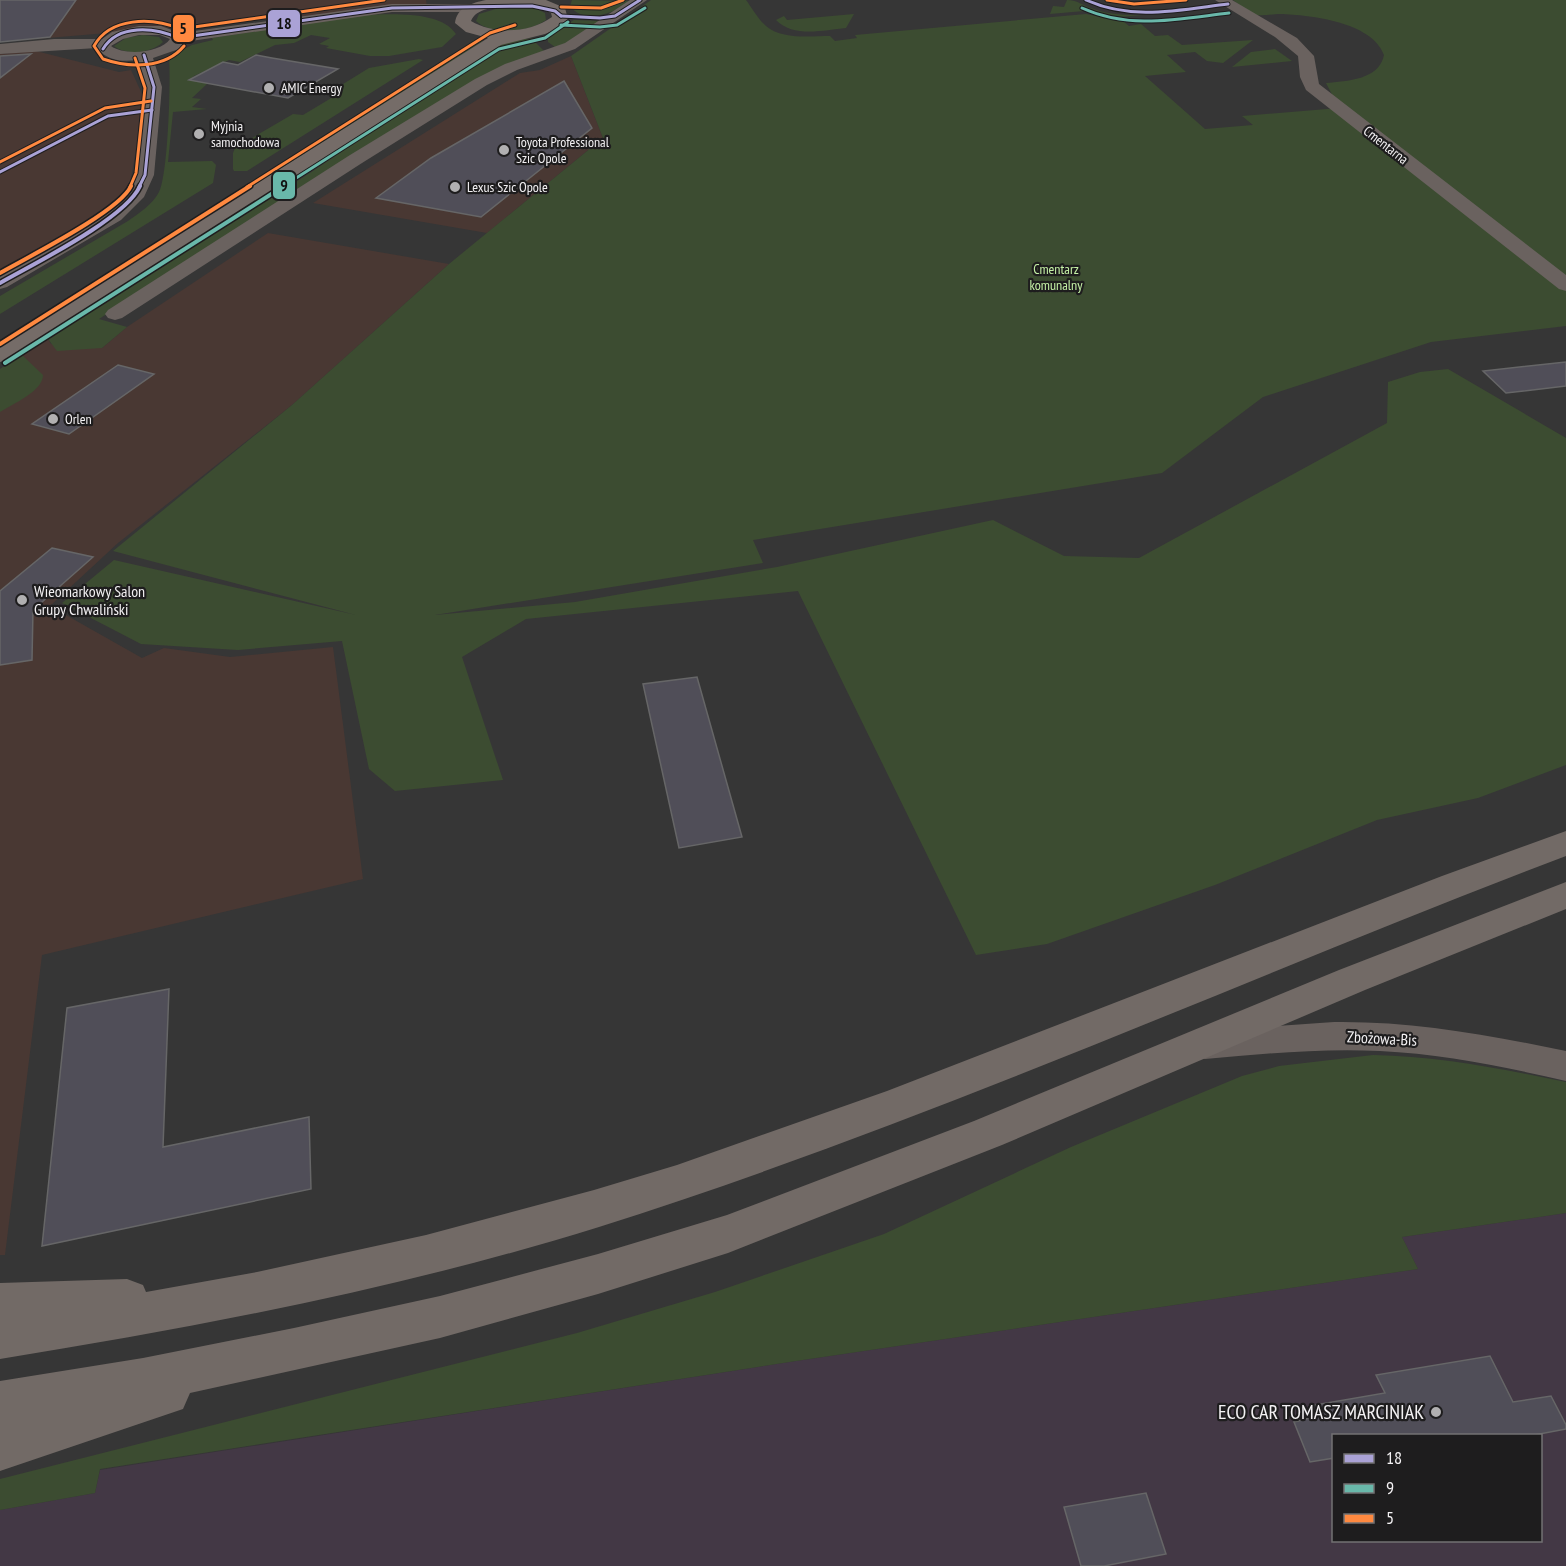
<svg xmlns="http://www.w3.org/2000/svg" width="1566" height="1566" viewBox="0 0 1566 1566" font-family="'PT Sans Narrow',sans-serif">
<rect width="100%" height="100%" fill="#363636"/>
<g fill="#493833">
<polygon points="0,0 426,0 427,6 0,42"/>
<polygon points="36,51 119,72 131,70 143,96 135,155 130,184 118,204 101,216 0,275 0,54"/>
<polygon points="571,56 603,138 487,233 313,203 520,73 540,70"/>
<polygon points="268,233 449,264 292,405 118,543 50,606 142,658 164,648 230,657 333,647 363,879 42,955 5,1255 0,1255 0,369 48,339 51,344 102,348 127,327"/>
</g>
<path fill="#433845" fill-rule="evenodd" d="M 1566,1213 L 1566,1566 L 0,1566 L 0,1510 L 95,1493 L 100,1470 L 796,1361 L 1418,1269 L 1402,1237 ZM 1334,1436 L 1540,1436 L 1540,1540 L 1334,1540 Z"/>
<g fill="#3c4c31">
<path d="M 572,0 L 631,1 C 615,12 585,26 570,6 Z"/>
<path d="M 651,0 L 746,0 C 752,8 758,19 766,26 C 782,40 811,36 830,36 L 835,41 L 857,38 L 855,35 L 1086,14 L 1123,21 L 1129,26 L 1141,24 L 1155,36 L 1168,35 L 1182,45 L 1253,40 L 1223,63 L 1207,61 L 1195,52 L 1167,55 L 1186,72 L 1145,76 L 1205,129 L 1253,125 L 1242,116 L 1339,108 L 1326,83 C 1347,81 1379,80 1384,55 C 1372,22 1311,15 1280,14 C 1272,14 1260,17 1252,14 C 1246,11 1239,4 1233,0 L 1566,0 L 1566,326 L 1431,342 L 1263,397 L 1162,473 L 753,540 L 763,563 L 435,615 L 575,602 L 777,567 L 993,520 L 1064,556 L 1139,558 L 1387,423 L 1388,382 L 1420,372 L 1448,369 L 1566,438 L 1566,765 L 1478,798 L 1377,820 L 1215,885 L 1047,944 L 976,955 L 798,591 L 526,619 L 462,657 L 503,780 L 395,791 L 369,769 L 342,641 L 238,650 L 141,644 L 62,603 L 114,560 L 356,615 L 113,551 L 292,405 L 449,264 L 603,138 L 571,56 Z"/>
<path d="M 1067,0 C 1078,0 1083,6 1094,9 C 1110,15 1126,15 1143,15 L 1119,17 L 1084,11 L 1050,14 L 1053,6 L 1064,7 Z"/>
<path d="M 506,6 L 535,8 L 545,13 L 546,20 C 530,32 491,36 476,21 L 479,14 Z"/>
<path d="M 854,14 L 846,28 C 824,30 793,38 776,20 L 784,16 L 787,20 Z"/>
<path d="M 363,15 C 389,14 441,10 456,34 L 442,47 L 389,56 L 370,56 L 326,48 L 329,46 L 319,44 L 330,38 L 311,35 L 294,43 L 275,45 L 240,62 L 229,60 L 194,76 L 190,80 L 208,83 L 192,98 L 201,99 L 192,107 L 207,109 L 173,112 L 168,162 L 212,161 L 216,165 L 213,183 L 0,314 L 0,296 L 128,221 C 139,213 152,205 159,192 C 168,175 171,80 169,57 L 192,45 L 213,40 L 212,38 Z"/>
<polygon points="574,20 601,21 567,43 555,47 548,42 548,36"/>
<path d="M 143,35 L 159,37 L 163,42 C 152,53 126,56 114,46 L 126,38 Z"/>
<polygon points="535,38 536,43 544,51 321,174 99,319 127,327 102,348 57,351 48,339 313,171 497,46 515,40"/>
<path d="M 474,40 L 483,41 L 394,101 L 0,348 L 0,344 C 76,297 150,246 225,199 C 309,147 394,98 474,40 Z"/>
<polygon points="1275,49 1292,61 1232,67 1251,52"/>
<polygon points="419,59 423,60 247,171 234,171 233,169 233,153 235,148 293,114 303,115 343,91 335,89 369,68"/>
<path d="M 22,355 L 43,375 C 43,391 13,404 0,412 L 0,369 Z"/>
<path d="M 1373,1055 C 1438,1056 1502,1069 1566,1082 L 1566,1213 L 1402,1237 L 1418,1269 L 796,1361 L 100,1469 L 95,1493 L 0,1510 L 0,1479 L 577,1333 L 715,1292 L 884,1234 L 1071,1147 L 1242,1076 L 1279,1066 Z"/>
</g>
<g fill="#504e58" stroke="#666667" stroke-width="1.5">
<polygon points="0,0 76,0 50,37 0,42"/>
<polygon points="31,54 0,78 0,56"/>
<polygon points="256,55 272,58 338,69 288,98 189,80 223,62 238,65"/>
<polygon points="564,81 592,128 481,217 376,198 431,158"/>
<polygon points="1566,362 1566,386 1506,393 1483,371"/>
<polygon points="118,365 154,374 69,434 32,424"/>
<polygon points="52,548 93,557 33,610 32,660 0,665 0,591"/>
<polygon points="697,677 742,837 679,848 643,684"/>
<polygon points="169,989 163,1147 309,1117 311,1189 42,1246 67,1008"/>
<polygon points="1490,1356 1513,1402 1551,1396 1566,1425 1566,1429 1529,1436 1334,1436 1334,1458 1310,1462 1294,1422 1314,1417 1309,1406 1385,1393 1376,1375"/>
<polygon points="1146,1493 1166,1554 1104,1566 1081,1566 1064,1507"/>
</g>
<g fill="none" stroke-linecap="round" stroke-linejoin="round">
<g fill="#6a625f" fill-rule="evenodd">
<polygon points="630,0 647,0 575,49 517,70 487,85 362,163 122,318 115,320 108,318 105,314 108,310 350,155 475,79 505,64 565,43"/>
<polygon points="1215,0 1232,0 1297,38 1314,56 1319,84 1566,275 1566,291 1559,289 1306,90 1300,77 1298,56 1275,37"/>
<path d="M 392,4 L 477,4 L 484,8 L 477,12 L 392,12 L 184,42 L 179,49 L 153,58 L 162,87 L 154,175 L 144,197 L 121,220 L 7,287 L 0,289 L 0,275 L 107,212 L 127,194 L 136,175 L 146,87 L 138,60 C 122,62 107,61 97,48 L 0,54 L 0,44 L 54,39 L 102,39 L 112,32 L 139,26 L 161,26 L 180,33 ZM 139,35 L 160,35 L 170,39 C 161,53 124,56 111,46 L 123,39 Z"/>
<path d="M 1334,1022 C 1413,1021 1489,1035 1566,1051 L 1566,1081 C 1505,1067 1443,1054 1380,1051 C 1321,1048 1263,1054 1205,1059 L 1193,1055 L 1187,1045 L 1193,1035 L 1205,1031 Z"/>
</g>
<path fill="#756c68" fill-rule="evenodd" d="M 486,0 L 546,0 L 565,8 L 568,19 L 557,29 L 545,34 L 501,45 L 8,360 L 0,362 L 0,345 L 488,38 L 466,32 L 455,23 C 457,7 472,3 486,0 ZM 512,6 L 536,7 L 551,13 L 552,17 C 530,33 494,35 471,21 C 476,7 499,7 512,6 Z"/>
<g fill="#726a66" fill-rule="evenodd">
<path d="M 1566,831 L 1566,856 C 1243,979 928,1123 599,1227 C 403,1288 202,1326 0,1359 L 0,1283 L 127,1279 L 143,1285 L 146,1292 L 257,1272 L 426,1235 L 594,1190 L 677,1165 L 887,1091 L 1442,876 Z"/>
<polygon points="1566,882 1566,909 1365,990 1002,1145 728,1253 598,1294 440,1338 190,1393 183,1409 0,1471 0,1381 143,1358 294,1328 440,1296 598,1254 727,1215 974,1121 1339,970"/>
</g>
<defs>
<g id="bus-1-far1">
<path d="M 1086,0 C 1132,21 1179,10 1228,4"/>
<polyline points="561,16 600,18 615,16 640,0"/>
<path d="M 103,49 C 118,24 154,27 178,38 L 392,8 L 532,6 L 555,11 L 561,16"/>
<polyline points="0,172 108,116 152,110"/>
<polyline points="139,187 145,175 154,87 144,55"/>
</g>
<path id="bus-1" d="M 0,283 C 35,263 125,219 140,186"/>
<g id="bus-2-far1">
<path d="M 1082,8 C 1130,30 1178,19 1229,13"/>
<polyline points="561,25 600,27 617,25 645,8"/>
<polyline points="282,187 499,49 545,38 568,22"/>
</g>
<polyline id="bus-2" points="5,363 284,186"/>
<g id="bus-3-far1">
<polyline points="1107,0 1134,4 1186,0"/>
<polyline points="561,7 601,8 623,0"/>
<path d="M 184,46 C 165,69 129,68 103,59 L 94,46 C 110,17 152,17 180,29 L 384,0"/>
<polyline points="0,162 105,108 151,101"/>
<polyline points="130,187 136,173 145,88 135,58"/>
<polyline points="247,187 490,33 515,25"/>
</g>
<g id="bus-3">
<path d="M 0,273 C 28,257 120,211 131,186"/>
<polyline points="0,344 250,186"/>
</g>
</defs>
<use href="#bus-1-far1" stroke="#1e1d1e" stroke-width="5"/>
<use href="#bus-1" stroke="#1e1d1e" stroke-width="7"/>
<use href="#bus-2-far1" stroke="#1e1d1e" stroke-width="5"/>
<use href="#bus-2" stroke="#1e1d1e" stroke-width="7"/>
<use href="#bus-3-far1" stroke="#1e1d1e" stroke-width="5"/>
<use href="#bus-3" stroke="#1e1d1e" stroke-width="7"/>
<use href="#bus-1-far1" stroke="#aaa2d6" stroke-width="3"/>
<use href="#bus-1" stroke="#aaa2d6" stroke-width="4"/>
<use href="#bus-2-far1" stroke="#69b8aa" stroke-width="3"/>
<use href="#bus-2" stroke="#69b8aa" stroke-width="4"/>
<use href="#bus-3-far1" stroke="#ff8940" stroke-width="3"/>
<use href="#bus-3" stroke="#ff8940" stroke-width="4"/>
</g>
<g fill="#b1b0b1" stroke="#1e1d1e" stroke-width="2">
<circle cx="269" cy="88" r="6"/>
<circle cx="199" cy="134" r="6"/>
<circle cx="504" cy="150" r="6"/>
<circle cx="455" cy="187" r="6"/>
<circle cx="53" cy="419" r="6"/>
<circle cx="22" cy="600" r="6"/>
<circle cx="1436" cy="1412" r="6"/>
</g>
<g text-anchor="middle" stroke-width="4.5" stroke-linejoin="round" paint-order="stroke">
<g font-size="14" fill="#f3f1f3" stroke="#1e1d1e" text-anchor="start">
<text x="281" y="93">AMIC Energy</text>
<text x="211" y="131">Myjnia<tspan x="211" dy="16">samochodowa</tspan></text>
<text x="516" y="147">Toyota Professional<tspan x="516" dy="16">Szic Opole</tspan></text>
<text x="467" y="192">Lexus Szic Opole</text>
<text x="65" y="424">Orlen</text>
</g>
<g font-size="14" fill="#f3f1f3" stroke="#1e1d1e">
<text transform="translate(1386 145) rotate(38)" y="5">Cmentarna</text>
</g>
<g font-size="14" fill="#c5f1a6" stroke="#1e1d1e">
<text x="1056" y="274">Cmentarz<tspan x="1056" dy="16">komunalny</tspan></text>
</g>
<g font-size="16" fill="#f3f1f3" stroke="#1e1d1e" text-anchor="start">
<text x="34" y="597">Wieomarkowy Salon<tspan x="34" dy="18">Grupy Chwaliński</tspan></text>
</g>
<g font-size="16" fill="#f3f1f3" stroke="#1e1d1e">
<text transform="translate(1382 1038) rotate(3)" y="6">Zbożowa-Bis</text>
</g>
<g font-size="20" fill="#f3f1f3" stroke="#1e1d1e" text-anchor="end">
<text x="1424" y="1419">ECO CAR TOMASZ MARCINIAK</text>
</g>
</g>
<g stroke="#1e1d1e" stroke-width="2">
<rect x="267" y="9" width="34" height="29" rx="6" fill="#aaa2d6"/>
<rect x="172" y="14" width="23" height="29" rx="6" fill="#ff8940"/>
<rect x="272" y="171" width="24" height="29" rx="6" fill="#69b8aa"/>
</g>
<g font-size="16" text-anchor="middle" font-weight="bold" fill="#111">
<text x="284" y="29">18</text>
<text x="183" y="34">5</text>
<text x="284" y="191">9</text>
</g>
<rect x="1332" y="1434" width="210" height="108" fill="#1e1d1e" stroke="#737273" stroke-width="1.5"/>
<rect x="1344" y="1454" width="30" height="9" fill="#aaa2d6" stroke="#737273" stroke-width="1.5"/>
<text x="1386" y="1464" font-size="18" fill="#f3f1f3">18</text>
<rect x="1344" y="1484" width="30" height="9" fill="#69b8aa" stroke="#737273" stroke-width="1.5"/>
<text x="1386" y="1494" font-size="18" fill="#f3f1f3">9</text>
<rect x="1344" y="1514" width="30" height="9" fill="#ff8940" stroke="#737273" stroke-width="1.5"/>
<text x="1386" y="1524" font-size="18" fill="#f3f1f3">5</text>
</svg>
